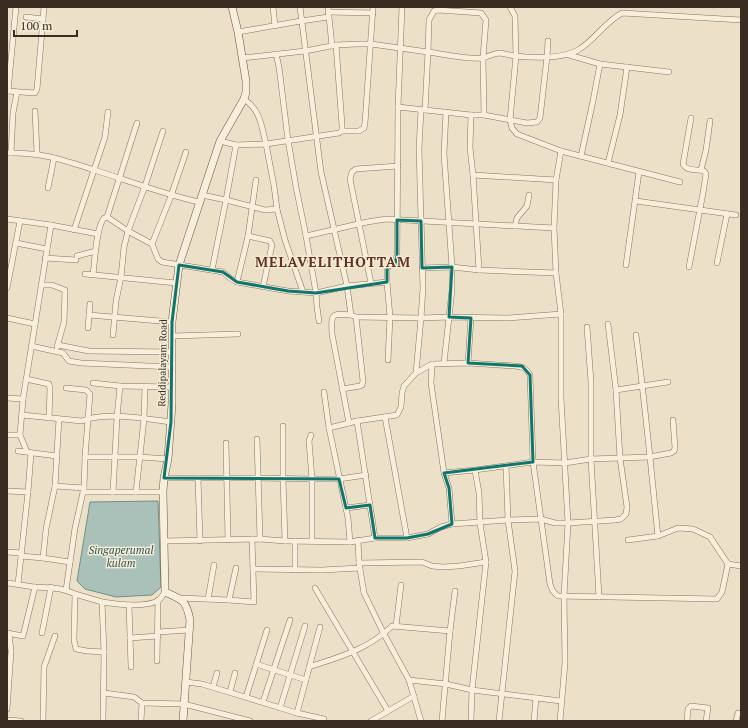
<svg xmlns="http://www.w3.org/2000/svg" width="748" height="728" viewBox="0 0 748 728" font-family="'PT Serif',serif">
<rect width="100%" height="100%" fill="#ece1c8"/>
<polygon fill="#a9c1b9" stroke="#708f87" points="158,501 161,587 152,595 116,597 85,589 77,581 90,502"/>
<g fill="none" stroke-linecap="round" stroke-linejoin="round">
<defs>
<g id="street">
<polyline points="273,7 275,26"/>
<polyline points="300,7 321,172 347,286 351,315 356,317 363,381 362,385 360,386 342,389"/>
<polyline points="328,7 332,46"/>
<polyline points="510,7 515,16 516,56 510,120 512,128 517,134 561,151 680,182"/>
<polyline points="328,12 373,13"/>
<polyline points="26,17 43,19 44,7"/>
<polyline points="238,32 301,21 328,17"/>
<polyline points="276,54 279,67 288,140 296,187 306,236 316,293 317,307 319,321"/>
<polyline points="569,55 600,64 669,72"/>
<polyline points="242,58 305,51 336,45 357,44 371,44 428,52 425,110"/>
<polyline points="7,91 35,93 37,89 43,19"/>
<polyline points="8,91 16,7"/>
<path d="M 244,99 C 261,111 261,125 266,144 L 339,133 L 342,131 L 342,125 L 336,45"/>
<polyline points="398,107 471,115 484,115 527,123 537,122 540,118 547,57 548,41"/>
<polyline points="421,110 419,149 423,288 421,318 449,317 507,318 561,314"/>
<polyline points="35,111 37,153"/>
<polyline points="471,115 470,147 473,175 479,270"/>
<path d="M 484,115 L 483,58 L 486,20 L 481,13 L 438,10 L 434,11 L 429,20 L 428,52 C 443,54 468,60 482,58 C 489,57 493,53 500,53 C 505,54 510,55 515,56 C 532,58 563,59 578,50 C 594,41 605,22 622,13 L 741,20"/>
<polyline points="342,131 359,131 364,128 365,123 373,7"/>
<polyline points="186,152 171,196 152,244 158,259 162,262 223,272 230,278 237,282 288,291 316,293 347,286 387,282 390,317 388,360"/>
<path d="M 7,153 C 40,152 60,159 91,169 C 127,180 162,194 199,202"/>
<polyline points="11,153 13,113 17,92"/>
<polyline points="581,156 593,101 600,64"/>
<polyline points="608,163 620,115 627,67"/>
<polyline points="701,170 706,150 710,121"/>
<polyline points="473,175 556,180"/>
<polyline points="48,188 54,158"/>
<polyline points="202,195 226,200 265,210 277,209 274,186 266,144 236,145"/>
<polyline points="636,201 736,215"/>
<polyline points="277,209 285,240 303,292"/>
<polyline points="107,217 137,123"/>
<polyline points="7,219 51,225 98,234"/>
<polyline points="515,226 517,218 527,206 529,195"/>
<polyline points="554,228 556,180 561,151"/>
<polyline points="74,230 105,137 108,112"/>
<polyline points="248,236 270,241 272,245 263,287"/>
<polyline points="306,236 367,222 386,219 554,228 556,273 561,314 561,398 568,523 564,596 565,663 560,721"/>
<polyline points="16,243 47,249"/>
<polyline points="77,256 96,251"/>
<polyline points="45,258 76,260"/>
<polyline points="717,263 727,214"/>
<polyline points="626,265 639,172"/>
<path d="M 689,267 L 703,193 L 706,174 L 704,171 C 697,169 687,172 683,164 L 691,118"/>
<polyline points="422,268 452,267 479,270 556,273"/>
<polyline points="212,270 226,200 236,145 220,141"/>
<polyline points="85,274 176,283"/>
<path d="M 93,274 C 95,260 96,228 104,218 L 107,217 L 128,231 L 152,244"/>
<polyline points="237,282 248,236 256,180"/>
<polyline points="387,282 387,269 396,262 397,255 398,107 402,7"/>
<polyline points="371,283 350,179 352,172 356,169 398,166"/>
<polyline points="41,285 52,285 65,290 64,322 57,347"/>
<polyline points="7,288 20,221"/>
<polyline points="89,315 172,322"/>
<polyline points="356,317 421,318 416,373"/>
<polyline points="7,318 35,324"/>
<polyline points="587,327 591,382 591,459 599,597"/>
<polyline points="88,328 90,304"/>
<polyline points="113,335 116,301 121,277 124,247 128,231 145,186 163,131"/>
<path d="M 636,335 C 645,402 651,469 658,536"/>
<polyline points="172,336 238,334"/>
<polyline points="58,345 89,351 172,352"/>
<polyline points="31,346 63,353 69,361 81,363 172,367"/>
<polyline points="444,363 452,290 452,267 444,154 446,112"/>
<polyline points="468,363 471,318"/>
<polyline points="432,364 431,383 444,473 449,488 452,524"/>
<polyline points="26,379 49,384 50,389 49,418"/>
<polyline points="93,383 120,386 172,387"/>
<polyline points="66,388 86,390 90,394 85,457"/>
<polyline points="616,390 668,382"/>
<polyline points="324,392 329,428"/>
<polyline points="7,398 23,399"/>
<path d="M 22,415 L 82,421 C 104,411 147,419 171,422"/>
<polyline points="385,417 407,538"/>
<polyline points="59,419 55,486 46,529 43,558 70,562"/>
<path d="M 349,423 L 332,334 C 331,314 331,313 351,315"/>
<polyline points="283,426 283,479 285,541"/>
<polyline points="7,435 20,435"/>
<polyline points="311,435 309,441 312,479 312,541"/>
<polyline points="257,439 260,539"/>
<polyline points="226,443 228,540"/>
<polyline points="18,451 57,456"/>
<polyline points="27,452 20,435 23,399 51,225"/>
<polyline points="444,473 475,470 533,462 565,463 591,459 649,457 671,453 674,451 675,448 673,420"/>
<polyline points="164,478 258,478 312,479 339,479 366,475"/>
<polyline points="198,478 200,541"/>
<polyline points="55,486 84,488"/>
<polyline points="7,491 28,492 18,584"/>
<polyline points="28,492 31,453"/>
<polyline points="83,492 163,492"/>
<polyline points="113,492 117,417 120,386"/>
<polyline points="136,492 144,419 145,387"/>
<polyline points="346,508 370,505"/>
<path d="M 375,538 L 357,421 L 397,415 L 401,407 L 402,393 L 404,386 L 416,373 L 432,364 L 468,363 L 515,366 C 523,367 526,368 530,375 L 533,462 L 550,584 C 552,590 553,592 558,596 L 717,599 L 722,592 L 728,564 L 741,566"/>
<polyline points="358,540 359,563 364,593 384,634 409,680 421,721"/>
<polyline points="628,540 658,536 678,528 693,529 710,537 728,564"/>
<polyline points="164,541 260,539 285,541 350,542 375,538 407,538 428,534 441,527 452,524 508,520 541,519 555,523 568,523 615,520 621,519 626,514 627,507 620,458 616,390 608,324"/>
<polyline points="295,541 295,570"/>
<polyline points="350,542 348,518 329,428 357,421"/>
<polyline points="7,552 21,553"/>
<polyline points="21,556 43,558"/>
<polyline points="359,563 422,562 432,566 443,567 459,566 486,562"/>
<polyline points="253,569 322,570 360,568"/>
<path d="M 7,583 C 16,584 26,586 35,587 C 51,588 61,587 75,594 L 74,640 L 76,649 L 87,651 L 104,652"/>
<polyline points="315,588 388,711"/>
<polyline points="66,590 75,528 84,488 85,457 140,457 168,459"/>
<polyline points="75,594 102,602"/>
<polyline points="179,598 229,600 254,602 252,539"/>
<polyline points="208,599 214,565"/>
<polyline points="229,600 236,568"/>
<polyline points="129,605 131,667"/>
<polyline points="396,626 401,585"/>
<polyline points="450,631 455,591"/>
<polyline points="158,632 189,630"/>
<polyline points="7,633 23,636 35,587"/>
<polyline points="42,633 51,587"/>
<polyline points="130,638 158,636"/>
<polyline points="157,661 158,600"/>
<polyline points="256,664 306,680"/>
<path d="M 309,667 C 339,657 369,649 392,626 L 450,631 L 442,721"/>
<polyline points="409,680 446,684 472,690 561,701"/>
<polyline points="186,682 202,684 297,713 324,719"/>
<polyline points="213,687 217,673"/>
<polyline points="230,692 235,673"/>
<polyline points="104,693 134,697 142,703 184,704 250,721"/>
<polyline points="246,697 267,630"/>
<polyline points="263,702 290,620"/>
<polyline points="280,708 305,626"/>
<polyline points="7,709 11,651 9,633"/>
<polyline points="297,713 320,627"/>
<polyline points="7,720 21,721"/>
<polyline points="43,721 44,667 55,636"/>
<path d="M 103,721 L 104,652 L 102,602 C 115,604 147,608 159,600 C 161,598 163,595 165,592"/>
<polyline points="141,721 142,703"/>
<polyline points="371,721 414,696"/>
<polyline points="471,721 472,690 486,562 480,523 479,493 475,470"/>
<polyline points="499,721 515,571 508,520 506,466"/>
<polyline points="534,721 536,698"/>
<polyline points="687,721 688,709 691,706 708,708 706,721"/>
<polyline points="736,721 738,713"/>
</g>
<path id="secondary" d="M 183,721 L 190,620 C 186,600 183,600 165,592 L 163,492 L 164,478 L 168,459 L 172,404 L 172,322 L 179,265 L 220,141 L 244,99 L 246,92 L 246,81 L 238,32 L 232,7"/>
</defs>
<use href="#street" stroke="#87745e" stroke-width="6"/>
<use href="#secondary" stroke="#695541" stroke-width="8"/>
<use href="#street" stroke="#f7efdb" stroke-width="5"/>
<use href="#secondary" stroke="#f7efdb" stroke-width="7"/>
</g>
<path fill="none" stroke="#0f766e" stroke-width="3" stroke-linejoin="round" d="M 397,220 L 421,221 L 422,268 L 452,267 L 449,317 L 471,318 L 468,363 L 522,366 L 530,375 L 533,462 L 444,473 L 449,488 L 452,524 L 428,534 L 407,538 L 375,538 L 370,505 L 346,508 L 339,479 L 164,478 L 171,422 L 172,322 L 179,265 L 223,272 L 237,282 L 288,291 L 316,293 L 387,282 L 387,269 L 395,264 L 397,255 Z"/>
<g text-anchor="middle" stroke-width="3" stroke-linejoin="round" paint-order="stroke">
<g font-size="10" fill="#392c21" stroke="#f4ecd7">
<text transform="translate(162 363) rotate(-89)" y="4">Reddipalayam Road</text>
</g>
<g font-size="11" font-style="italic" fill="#315755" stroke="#f4ecd7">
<text x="121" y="554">Singaperumal<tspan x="121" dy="13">kulam</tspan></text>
</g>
<g font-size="14" font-weight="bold" letter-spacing="1" fill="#633022" stroke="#f4ecd7">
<text x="333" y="267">MELAVELITHOTTAM</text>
</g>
</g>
<rect width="748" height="728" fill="none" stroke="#392c21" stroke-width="16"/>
<path d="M14 30v6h63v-6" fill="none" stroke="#392c21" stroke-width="2"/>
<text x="20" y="30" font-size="12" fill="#392c21" stroke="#f4ecd7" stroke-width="3" paint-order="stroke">100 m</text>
</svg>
